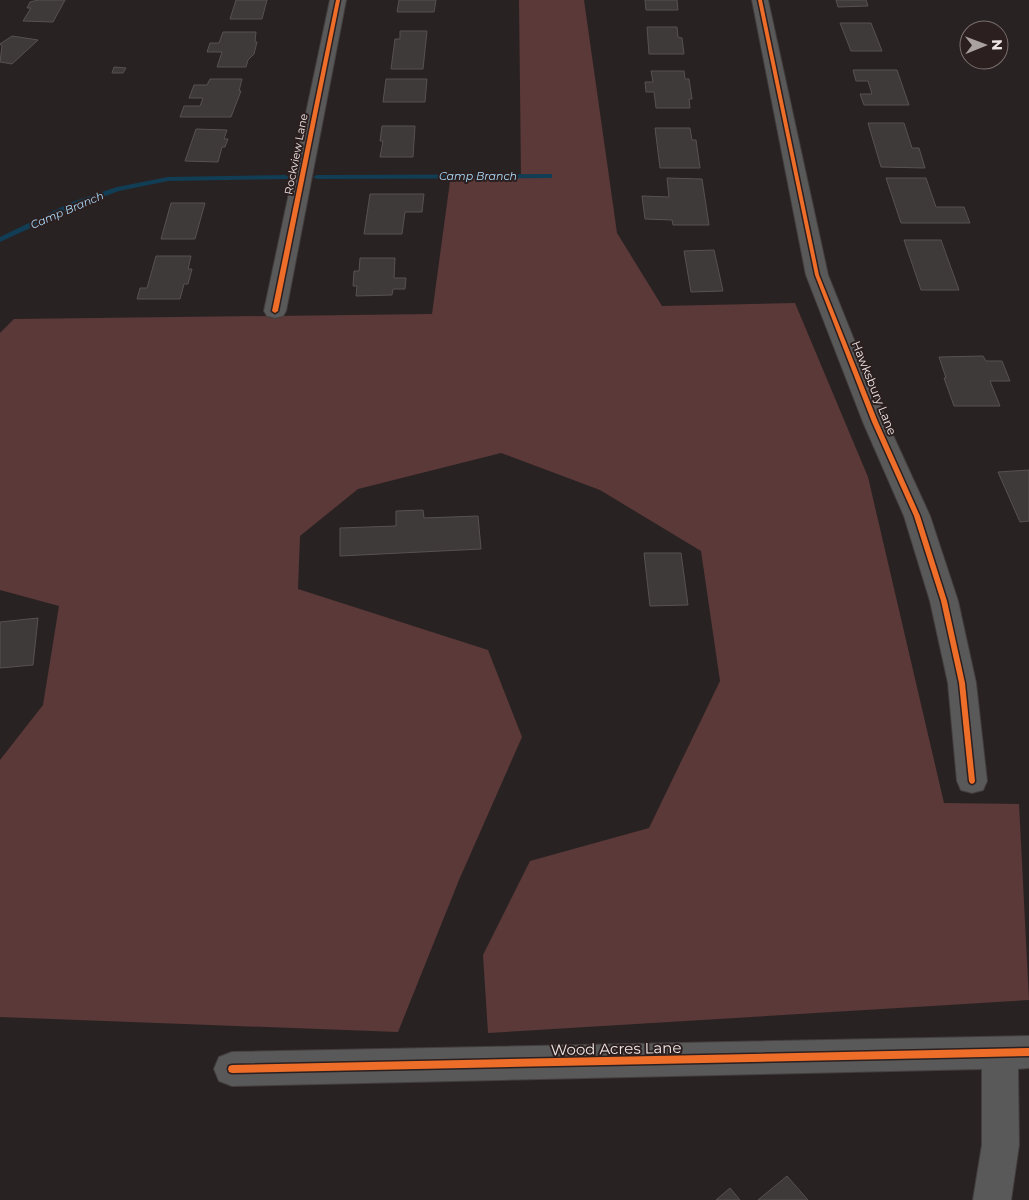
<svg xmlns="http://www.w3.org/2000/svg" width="1029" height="1200" viewBox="0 0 1029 1200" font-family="Montserrat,sans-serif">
<rect width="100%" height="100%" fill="#292222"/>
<polygon fill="#5b3938" points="519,0 584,0 617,233 662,306 795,303 868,477 944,803 1019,804 1029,1000 488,1033 483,955 530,861 649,828 720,681 701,551 600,490 501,453 358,489 300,536 298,589 488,650 522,737 459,880 398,1032 0,1017 0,760 43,705 59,606 0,590 0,333 14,319 432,314 451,174 521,177"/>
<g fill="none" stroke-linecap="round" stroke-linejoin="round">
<g fill="#113d55" fill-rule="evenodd">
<polygon points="549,174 552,174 552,178 317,179 313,177 317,175"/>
<polygon points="285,175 289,177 288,179 168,181 119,191 78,206 0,242 0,237 72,202 117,187 168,177"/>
</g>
</g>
<g fill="#3f3a3a" stroke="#575150">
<polygon points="38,0 65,0 53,22 23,21 31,8 27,8 30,2"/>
<polygon points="236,0 267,0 262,19 230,19"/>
<polygon points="399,0 436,0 434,12 397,12"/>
<polygon points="645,0 677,0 678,10 646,10"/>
<polygon points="836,0 866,0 868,6 838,7"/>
<polygon points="840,23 871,23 882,51 851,51"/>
<polygon points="647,27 677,27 678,37 682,38 684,54 649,54"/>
<polygon points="400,31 427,31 423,69 391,69 395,39 400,39"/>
<polygon points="223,32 256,32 255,42 257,42 254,54 248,60 246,67 217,67 222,52 207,52 210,43 219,43"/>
<polygon points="12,36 38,40 12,64 0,62 2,46 0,44"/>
<polygon points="114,67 126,68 123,73 112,73"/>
<polygon points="853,70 897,70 909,105 864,105 860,94 872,94 868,81 856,81"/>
<polygon points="651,71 684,71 685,79 689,79 692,99 689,99 690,108 656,108 654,92 646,92 645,82 653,82"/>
<polygon points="210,79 242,79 239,91 241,91 231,117 180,117 184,106 200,106 203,98 189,98 194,85 207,85"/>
<polygon points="386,79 427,79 425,102 383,102"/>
<polygon points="868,123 904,123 912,148 919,148 925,168 881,167"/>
<polygon points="382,126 415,126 413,157 380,157 383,141 380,141"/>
<polygon points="655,128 690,128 692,140 696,140 700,168 660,168"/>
<polygon points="196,129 227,130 224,139 228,139 225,147 222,147 218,162 185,161"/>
<polygon points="667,178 702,179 709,225 673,225 672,220 645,219 642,196 669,197"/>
<polygon points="886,178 926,178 936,207 964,207 970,223 901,223"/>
<polygon points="370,194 424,194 422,212 405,212 402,234 364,234"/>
<polygon points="171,203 205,203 195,239 161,239"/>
<polygon points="904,240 941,240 959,290 921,290"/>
<polygon points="714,250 723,291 691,292 684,251"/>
<polygon points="156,256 191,256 188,269 192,269 188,284 184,284 180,299 137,299 140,288 147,288"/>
<polygon points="360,258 395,258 394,278 406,278 405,289 393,289 392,295 356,296 357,286 353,286 354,271 359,271"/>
<polygon points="983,356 986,361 1002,361 1010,381 990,381 1000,406 954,406 944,378 946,378 939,357"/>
<polygon points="1029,470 1029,521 1020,522 998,472"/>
<polygon points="423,510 424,518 478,516 481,549 340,556 340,528 396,526 396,511"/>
<polygon points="644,553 681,553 688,605 650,606"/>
<polygon points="38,618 33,665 0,668 0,622"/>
<polygon points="787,1176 808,1200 758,1200"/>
<polygon points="730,1188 740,1200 716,1200"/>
</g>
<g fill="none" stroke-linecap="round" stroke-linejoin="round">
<defs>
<g id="street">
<polygon points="330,0 346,0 286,311 283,316 275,318 267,316 264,311"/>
<polygon points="752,0 768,0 828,275 887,422 930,516 958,601 976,683 987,781 983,790 972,793 961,790 957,781 948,683 930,601 904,516 863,422 806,275"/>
<polygon points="1029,1036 1029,1068 1018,1069 1019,1145 1011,1200 973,1200 982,1145 982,1069 232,1086 219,1081 214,1069 219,1057 232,1052"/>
</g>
</defs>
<use href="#street" stroke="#443e3e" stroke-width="2"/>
<use href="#street" fill="#59595a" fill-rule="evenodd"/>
<defs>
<g id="cycleway">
<polygon points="336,0 340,0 278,311 275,313 272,311"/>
<polygon points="758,0 762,0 819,275 878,422 920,516 947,601 965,683 975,781 974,783 972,784 970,783 969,781 959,683 941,601 914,516 872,422 815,275"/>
<polygon points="1029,1048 1029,1056 232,1073 229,1072 228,1069 229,1066 232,1065"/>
</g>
</defs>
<use href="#cycleway" stroke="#2c1f1f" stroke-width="3"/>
<use href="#cycleway" fill="#ee6e29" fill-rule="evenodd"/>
</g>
<g text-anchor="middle" stroke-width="4" stroke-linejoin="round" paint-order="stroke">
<g font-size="11" fill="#efe7e6" stroke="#2c1f1f">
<text transform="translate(296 154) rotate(-79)" y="4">Rockview Lane</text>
</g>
<g font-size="11" font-style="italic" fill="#aadcfc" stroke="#2c1f1f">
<text x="478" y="180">Camp Branch</text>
<text transform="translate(67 210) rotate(-23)" y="4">Camp Branch</text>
</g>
<g font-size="12" fill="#efe7e6" stroke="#2c1f1f">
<text transform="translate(874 388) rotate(68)" y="4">Hawksbury Lane</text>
</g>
<g font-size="15" fill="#efe7e6" stroke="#2c1f1f">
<text transform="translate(616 1049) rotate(-1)" y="5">Wood Acres Lane</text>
</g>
</g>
<g transform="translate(984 45) rotate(89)"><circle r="24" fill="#2c1f1f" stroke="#7a6f6f"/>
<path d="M0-4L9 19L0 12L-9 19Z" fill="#aaa2a1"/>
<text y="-8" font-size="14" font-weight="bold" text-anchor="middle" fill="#efe7e6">N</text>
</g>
</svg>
